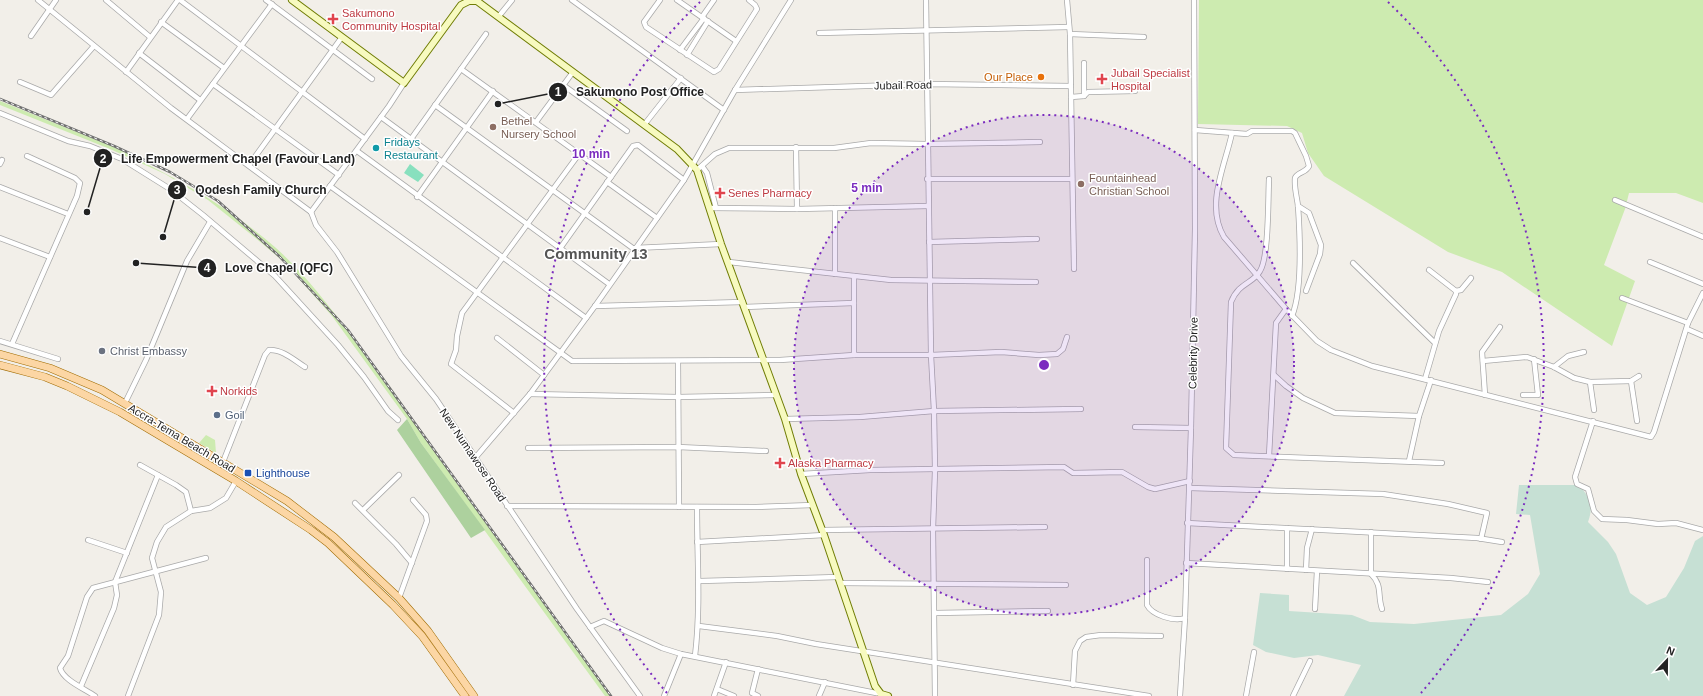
<svg xmlns="http://www.w3.org/2000/svg" width="1703" height="696" viewBox="0 0 1703 696" font-family="Helvetica,sans-serif">
<rect width="100%" height="100%" fill="#f2efe9"/>
<g fill="#cdebb0">
<polygon points="1199,0 1703,0 1703,203 1676,193 1629,193 1625,209 1604,265 1635,281 1612,346 1502,272 1448,252 1324,176 1308,153 1302,133 1287,126 1198,124"/>
<path d="M 0,101 L 144,159 L 143,162 C 191,186 236,213 276,248 C 305,274 328,305 352,336 C 396,393 436,452 478,512 C 522,574 568,634 612,696 L 605,696 L 421,443 L 407,419 L 332,316 L 284,262 L 253,236 L 208,200 L 165,174 L 110,149 L 0,105 Z"/>
<polygon points="206,435 215,440 216,453 199,443"/>
</g>
<polygon fill="#add19e" points="407,419 421,443 485,530 471,538 397,430"/>
<path fill="#c6e0d4" d="M 1519,485 L 1579,485 C 1590,498 1594,505 1588,522 L 1608,542 L 1616,554 L 1630,593 L 1647,605 L 1666,597 L 1684,568 L 1695,541 L 1703,536 L 1703,696 L 1344,696 L 1361,665 L 1318,655 L 1294,658 L 1266,652 L 1253,645 L 1260,593 L 1289,595 L 1289,611 L 1352,615 L 1370,622 L 1414,624 L 1501,615 L 1528,594 L 1540,574 L 1530,515 L 1516,514 Z"/>
<polygon fill="#88e0be" points="410,164 424,175 418,182 404,173"/>
<g fill="none" stroke-linecap="round" stroke-linejoin="round">
<defs>
<g id="street">
<polyline points="38,0 171,108 311,212"/>
<polyline points="106,0 150,37"/>
<polyline points="180,0 365,139"/>
<polyline points="266,0 372,79"/>
<polyline points="572,0 724,110"/>
<polyline points="660,0 644,22 646,27 714,72 719,69 757,9 755,5 749,0"/>
<polyline points="677,0 736,41"/>
<polyline points="926,0 931,355 934,411 935,470 933,529 935,696"/>
<polyline points="1067,0 1070,34 1074,269"/>
<polyline points="499,16 512,0"/>
<polyline points="702,17 714,0"/>
<polyline points="161,22 224,68"/>
<polyline points="819,33 1069,27"/>
<polyline points="1070,34 1144,37"/>
<polyline points="31,36 56,0"/>
<polyline points="680,50 704,18"/>
<polyline points="139,53 200,100"/>
<polyline points="687,55 708,21"/>
<polyline points="1084,63 1084,96"/>
<polyline points="461,69 611,177"/>
<polyline points="126,72 178,0"/>
<polyline points="20,82 51,95 94,46"/>
<polyline points="213,84 339,175"/>
<polyline points="563,85 627,131"/>
<polyline points="735,90 928,84 1071,86"/>
<polyline points="1071,97 1084,96 1088,92 1135,91"/>
<polyline points="435,105 634,249"/>
<polyline points="0,113 68,141 90,146 122,159 170,189 203,215 275,276 338,345 364,377 388,411 398,420"/>
<polyline points="381,117 609,284"/>
<polyline points="187,119 272,4"/>
<polyline points="536,122 573,72"/>
<polyline points="644,125 681,78"/>
<path d="M 1195,130 L 1247,134 L 1252,131 L 1292,131 L 1295,133 L 1306,156 L 1309,166 C 1306,173 1297,172 1295,178 C 1294,188 1297,197 1298,206 C 1300,235 1303,289 1292,316"/>
<path d="M 1232,133 C 1225,166 1205,205 1224,237 L 1286,309 L 1317,341 L 1331,350 L 1372,366 L 1651,437 L 1654,432 L 1688,323 L 1703,293"/>
<polyline points="411,139 486,34"/>
<polyline points="796,147 797,209"/>
<polyline points="357,151 586,318"/>
<polyline points="0,164 2,160"/>
<polyline points="249,165 342,37"/>
<polyline points="702,166 707,173 716,208"/>
<polyline points="697,170 715,154 729,148 834,148 871,143 927,144 1040,142"/>
<polyline points="927,179 1072,179"/>
<path d="M 1269,179 C 1268,199 1269,257 1260,271 C 1253,284 1239,282 1231,302 L 1226,448 L 1234,455 L 1442,463"/>
<polyline points="607,182 657,218"/>
<polyline points="330,186 572,361 780,360 854,355 931,355 1001,352 1039,355 1057,354 1063,349 1067,337"/>
<polyline points="0,187 68,214"/>
<polyline points="417,197 493,91"/>
<polyline points="1615,200 1703,237"/>
<polyline points="1298,206 1309,213 1321,245 1320,254 1306,291"/>
<polyline points="711,208 797,209 928,206"/>
<polyline points="835,208 835,274"/>
<polyline points="311,212 316,225 337,252 401,356 436,399 577,609 640,696"/>
<polyline points="311,212 389,106 404,83"/>
<polyline points="0,238 50,257"/>
<polyline points="929,242 1037,239"/>
<polyline points="561,247 633,146 638,145 684,180"/>
<polyline points="635,248 721,244"/>
<polyline points="729,262 891,280 1036,282"/>
<polyline points="1650,262 1703,284"/>
<polyline points="1353,263 1435,343"/>
<polyline points="854,276 854,355"/>
<polyline points="1456,291 1461,290 1471,278"/>
<polyline points="1622,298 1688,323"/>
<polyline points="595,306 743,302"/>
<polyline points="744,307 854,303"/>
<polyline points="1687,329 1703,336"/>
<polyline points="497,338 544,375"/>
<polyline points="0,341 58,359"/>
<polyline points="12,344 77,196 80,183 75,178 27,156"/>
<polyline points="678,361 679,507"/>
<polyline points="1483,361 1527,357 1554,367 1574,378 1590,382 1631,381 1639,376"/>
<polyline points="1554,367 1568,356 1584,352"/>
<polyline points="1274,375 1286,386 1303,398 1335,413 1419,416"/>
<polyline points="1425,379 1439,331 1456,294 1456,291 1429,270"/>
<polyline points="1631,381 1637,421"/>
<polyline points="1590,382 1594,410"/>
<polyline points="530,394 678,397 776,395"/>
<polyline points="1485,395 1482,352 1500,327"/>
<polyline points="1523,395 1538,395 1534,359"/>
<polyline points="125,403 146,360 187,261 210,222"/>
<polyline points="514,413 451,364 456,350 457,336 462,313 579,154"/>
<polyline points="785,419 860,417 934,411 1081,409"/>
<polyline points="1593,421 1575,477 1577,484 1588,489 1594,511 1602,519 1627,520 1658,524 1676,523 1703,530"/>
<polyline points="1135,427 1191,428"/>
<polyline points="528,448 678,447 766,451"/>
<polyline points="1269,456 1276,323 1286,309"/>
<polyline points="475,458 530,394 595,306 684,180 735,90 791,0"/>
<polyline points="1409,461 1419,416 1431,380"/>
<path d="M 223,462 L 265,355 L 269,350 C 282,349 294,360 305,367"/>
<polyline points="140,465 176,485 186,492 191,511"/>
<polyline points="801,474 870,470 1064,467 1073,473 1122,472 1148,487 1155,489 1190,481"/>
<polyline points="1190,488 1383,494 1448,504 1487,513 1481,539"/>
<polyline points="355,503 396,544 412,563"/>
<polyline points="507,506 756,507 813,505"/>
<polyline points="363,510 399,475"/>
<polyline points="1187,523 1477,538 1502,542"/>
<polyline points="822,530 1045,527"/>
<path d="M 1371,532 L 1371,574 C 1383,586 1377,594 1382,609"/>
<polyline points="88,540 127,553"/>
<polyline points="697,542 824,535"/>
<path d="M 1147,560 L 1147,605 C 1152,615 1174,622 1185,618 L 1191,428 L 1195,229 L 1194,0"/>
<polyline points="1186,563 1451,578 1488,582"/>
<polyline points="1287,569 1287,528"/>
<polyline points="1306,570 1307,548 1312,529"/>
<polyline points="700,581 838,577"/>
<polyline points="840,583 1066,585"/>
<polyline points="399,598 427,521 426,515 413,500"/>
<polyline points="1315,609 1317,571"/>
<polyline points="935,613 1048,611"/>
<polyline points="699,626 777,636 816,644 1149,696"/>
<polyline points="590,627 604,621 662,648 681,654 881,694"/>
<path d="M 695,656 C 701,606 697,557 697,507"/>
<polyline points="1073,685 1075,651 1080,641 1086,637 1101,635 1161,636"/>
<polyline points="81,686 114,608 117,595 115,582 158,475"/>
<polyline points="717,689 734,696"/>
<path d="M 95,696 C 85,689 63,680 60,668 L 68,656 L 87,597 L 93,588 L 206,558"/>
<polyline points="128,696 159,615 161,592 152,558 157,542 166,527 191,511 210,508 226,498 236,481"/>
<polyline points="664,696 681,654"/>
<polyline points="714,696 726,662"/>
<polyline points="758,696 752,693 758,669"/>
<polyline points="819,696 825,682"/>
<polyline points="1180,696 1185,618"/>
<polyline points="1246,696 1254,652"/>
<polyline points="1293,696 1310,661"/>
</g>
<polyline id="secondary" points="292,0 404,83 461,5 469,1 477,1 677,149 697,170 721,244 785,419 801,474 824,535 875,686 881,694 888,696"/>
<g id="primary">
<polyline points="0,354 50,368 102,390 287,501 334,537 399,598 428,631 474,696"/>
<polyline points="0,365 45,377 67,386 120,412 236,481 311,530 328,543 393,605 422,636 465,696"/>
</g>
</defs>
<use href="#street" stroke="#a9a9a9" stroke-width="6"/>
<use href="#secondary" stroke="#707d05" stroke-width="8"/>
<use href="#primary" stroke="#a06b00" stroke-width="8"/>
<use href="#street" stroke="#fff" stroke-width="4.5"/>
<use href="#secondary" stroke="#f7fabf" stroke-width="6"/>
<use href="#primary" stroke="#fcd6a4" stroke-width="7"/>
<defs>
<polyline id="rail" points="0,99 114,146 170,172 218,201 279,256 348,330 611,696"/>
</defs>
<use href="#rail" stroke="#707070" stroke-width="2.5"/>
<use href="#rail" stroke="#fff" stroke-width="1" stroke-dasharray="3" stroke-linecap="butt"/>
</g>
<circle cx="1044" cy="365" r="250" fill="#7b2cbf" fill-opacity=".12"/>
<g fill="none" stroke="#7b2cbf" stroke-width="2" stroke-dasharray="2 4">
<circle cx="1044" cy="365" r="250"/>
<path d="M667 693A500 500 0 0 1 700 2M1388 2A500 500 0 0 1 1421 693"/>
</g>
<g fill="#e0444e" stroke="#fff" stroke-width="1.5">
<path d="M331 13h4v4h4v4h-4v4h-4v-4h-4v-4h4z"/>
<path d="M1100 73h4v4h4v4h-4v4h-4v-4h-4v-4h4z"/>
<path d="M718 187h4v4h4v4h-4v4h-4v-4h-4v-4h4z"/>
<path d="M210 385h4v4h4v4h-4v4h-4v-4h-4v-4h4z"/>
<path d="M778 457h4v4h4v4h-4v4h-4v-4h-4v-4h4z"/>
</g>
<circle fill="#e8710a" stroke="#fff" stroke-width="1.5" cx="1041" cy="77" r="4"/>
<g fill="#8d6e63" stroke="#fff" stroke-width="1.5">
<circle cx="493" cy="127" r="4"/>
<circle cx="1081" cy="184" r="4"/>
</g>
<circle fill="#0f9aa8" stroke="#fff" stroke-width="1.5" cx="376" cy="148" r="4"/>
<circle fill="#6b7280" stroke="#fff" stroke-width="1.5" cx="102" cy="351" r="4"/>
<circle fill="#5c6f8a" stroke="#fff" stroke-width="1.5" cx="217" cy="415" r="4"/>
<rect fill="#1a4fb4" stroke="#fff" stroke-width="1.5" x="244" y="469" width="8" height="8" rx="2"/>
<g text-anchor="middle" stroke-width="3" stroke-linejoin="round" paint-order="stroke">
<g font-size="11" fill="#be3a42" stroke="#fff" text-anchor="start">
<text x="342" y="17">Sakumono<tspan x="342" dy="13">Community Hospital</tspan></text>
<text x="1111" y="77">Jubail Specialist<tspan x="1111" dy="13">Hospital</tspan></text>
<text x="728" y="197">Senes Pharmacy</text>
<text x="220" y="395">Norkids</text>
<text x="788" y="467">Alaska Pharmacy</text>
</g>
<g font-size="11" fill="#c56008" stroke="#fff" text-anchor="end">
<text x="1033" y="81">Our Place</text>
</g>
<g font-size="11" fill="#222" stroke="#fff">
<text transform="translate(903 85) rotate(-1)" y="4">Jubail Road</text>
<text transform="translate(1193 353) rotate(-89)" y="4">Celebrity Drive</text>
<text transform="translate(182 438) rotate(31)" y="4">Accra-Tema Beach Road</text>
<text transform="translate(473 455) rotate(56)" y="4">New Numawose Road</text>
</g>
<g font-size="11" fill="#785e54" stroke="#fff" text-anchor="start">
<text x="501" y="125">Bethel<tspan x="501" dy="13">Nursery School</tspan></text>
<text x="1089" y="182">Fountainhead<tspan x="1089" dy="13">Christian School</tspan></text>
</g>
<g font-size="11" fill="#0d838f" stroke="#fff" text-anchor="start">
<text x="384" y="146">Fridays<tspan x="384" dy="13">Restaurant</tspan></text>
</g>
<g font-size="11" fill="#5b616d" stroke="#fff" text-anchor="start">
<text x="110" y="355">Christ Embassy</text>
</g>
<g font-size="11" fill="#4e5e75" stroke="#fff" text-anchor="start">
<text x="225" y="419">Goil</text>
</g>
<g font-size="11" fill="#164399" stroke="#fff" text-anchor="start">
<text x="256" y="477">Lighthouse</text>
</g>
<g font-size="15" font-weight="bold" fill="#555" stroke="#fff">
<text x="596" y="259">Community 13</text>
</g>
</g>
<circle cx="1044" cy="365" r="6" fill="#7b2cbf" stroke="#fff" stroke-width="2"/>
<g font-size="12" text-anchor="middle" font-weight="bold" fill="#7b2cbf" stroke="#fff" stroke-width="3" stroke-linejoin="round" paint-order="stroke">
<text x="591" y="158">10 min</text>
<text x="867" y="192">5 min</text>
</g>
<path fill="none" stroke="#222" stroke-width="1.5" d="M498 104L558 92M87 212L103 158M163 237L177 190M136 263L207 268"/>
<g fill="#222" stroke="#fff" stroke-width="1.5">
<circle cx="498" cy="104" r="4"/>
<circle cx="87" cy="212" r="4"/>
<circle cx="163" cy="237" r="4"/>
<circle cx="136" cy="263" r="4"/>
<circle cx="558" cy="92" r="10"/>
<circle cx="103" cy="158" r="10"/>
<circle cx="177" cy="190" r="10"/>
<circle cx="207" cy="268" r="10"/>
</g>
<g font-size="12" text-anchor="middle" font-weight="bold" fill="#fff">
<text x="558" y="96">1</text>
<text x="103" y="163">2</text>
<text x="177" y="194">3</text>
<text x="207" y="272">4</text>
</g>
<g font-size="12" text-anchor="middle" font-weight="bold" fill="#222" stroke="#fff" stroke-width="3" stroke-linejoin="round" paint-order="stroke">
<text x="640" y="96">Sakumono Post Office</text>
<text x="238" y="163">Life Empowerment Chapel (Favour Land)</text>
<text x="261" y="194">Qodesh Family Church</text>
<text x="279" y="272">Love Chapel (QFC)</text>
</g>
<g transform="translate(1667 660) rotate(22)" stroke="#ffffff" stroke-width="3" paint-order="stroke">
<path d="M0-3L7 15L0 10L-7 15Z" fill="#222222"/>
<text y="-6" font-size="11" font-weight="bold" text-anchor="middle" fill="#222222">N</text>
</g>
</svg>
